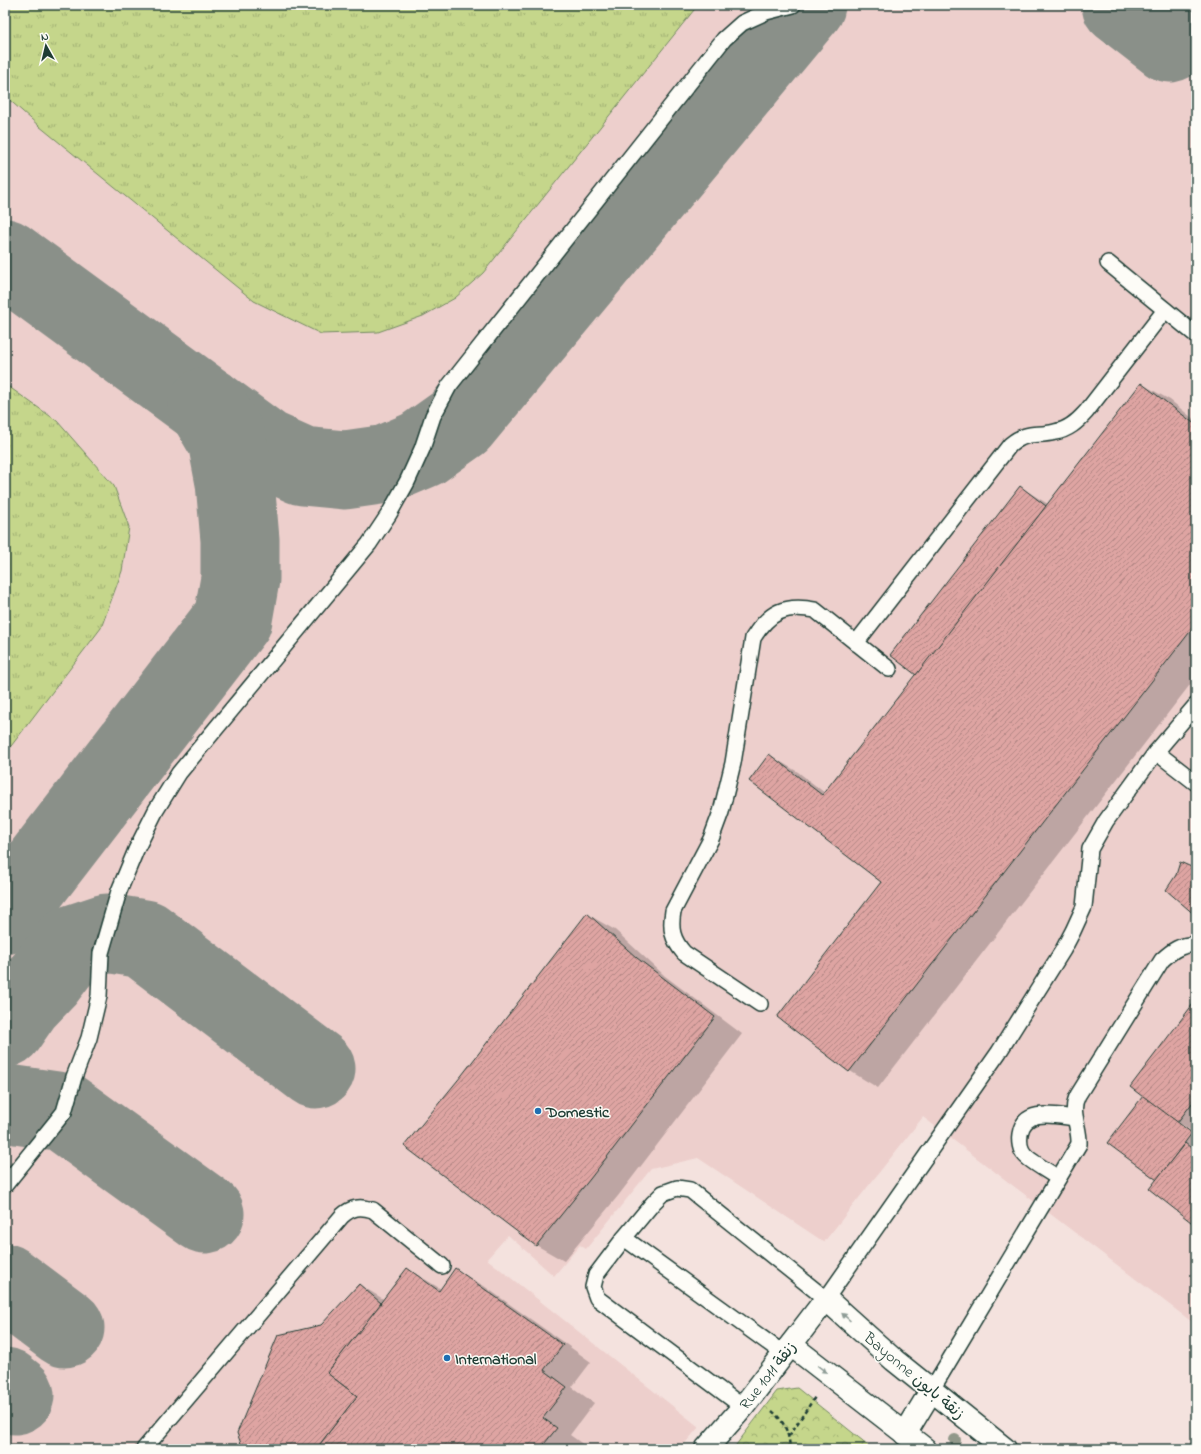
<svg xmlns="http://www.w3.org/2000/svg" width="1201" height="1454" viewBox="0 0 1201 1454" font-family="'Indie Flower','Playpen Sans Arabic',sans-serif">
<defs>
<pattern id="grass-tufts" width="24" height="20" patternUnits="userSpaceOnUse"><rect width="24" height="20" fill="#c5d68b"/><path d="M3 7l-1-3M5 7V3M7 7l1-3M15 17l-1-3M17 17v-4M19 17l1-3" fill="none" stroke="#9faf72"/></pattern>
<pattern id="forest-crowns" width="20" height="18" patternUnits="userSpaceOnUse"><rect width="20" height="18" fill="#c5d68b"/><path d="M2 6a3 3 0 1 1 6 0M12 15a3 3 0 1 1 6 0" fill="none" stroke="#9faf72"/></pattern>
<pattern id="building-hatch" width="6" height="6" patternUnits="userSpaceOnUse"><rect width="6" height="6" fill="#dea4a2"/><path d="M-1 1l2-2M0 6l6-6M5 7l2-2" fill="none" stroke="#b38785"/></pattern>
</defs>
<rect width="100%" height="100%" fill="#f4e2de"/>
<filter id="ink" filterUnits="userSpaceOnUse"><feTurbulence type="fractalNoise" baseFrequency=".025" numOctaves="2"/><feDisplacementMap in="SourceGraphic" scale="8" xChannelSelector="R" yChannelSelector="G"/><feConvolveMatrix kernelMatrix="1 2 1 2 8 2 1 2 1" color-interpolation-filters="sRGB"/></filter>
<g filter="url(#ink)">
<polygon fill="#edcfcc" points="5,5 1196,5 1196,1325 923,1117 824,1242 698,1158 651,1169 586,1249 580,1245 554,1276 508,1235 487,1259 699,1427 680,1449 5,1449"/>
<g fill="url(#grass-tufts)" stroke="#728a60">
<polygon points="5,5 698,5 483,273 455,298 423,316 378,332 321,334 254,301 39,126 5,96"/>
<polygon points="5,384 57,421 114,486 129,527 122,571 101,628 5,754"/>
</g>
<polygon fill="url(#forest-crowns)" stroke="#728a60" points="797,1388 873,1449 733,1449 777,1391"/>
<g fill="#0003">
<polygon points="1142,384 1170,400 1196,421 1196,677 878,1088 850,1071 778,1017 882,882 769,755 798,772 825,793 917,674 1020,487 1048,504"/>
<polygon points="587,914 615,930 665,976 742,1034 618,1196 564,1261 536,1245 463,1076"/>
<polygon points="1196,1002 1196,1132 1194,1131 1193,1132 1183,1125 1178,1122 1178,1123 1196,1136 1196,1224 1158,1179 1144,1096"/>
<polygon points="408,1269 441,1289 456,1270 484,1286 591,1362 572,1387 594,1403 570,1435 584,1445 581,1449 244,1449 321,1326 360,1285 385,1300"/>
</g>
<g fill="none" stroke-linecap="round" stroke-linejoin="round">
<g stroke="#8a9089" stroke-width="79">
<polyline points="1121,5 1170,43"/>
<polyline points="5,258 265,449 303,466 345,470 387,464 422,449 460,422 806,5"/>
<polyline points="5,915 233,619 240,579 240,540 235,482 227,440 207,406"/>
<polyline points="5,1028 23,1002 45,979 71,945 107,933 144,939 316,1069"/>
<polyline points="5,1104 9,1104 64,1112 205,1214"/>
<polyline points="5,1283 65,1328"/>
<polyline points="5,1387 15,1395"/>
</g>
</g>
<g fill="url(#building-hatch)" stroke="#1f3d34">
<polygon points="1141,383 1196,425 1196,624 849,1072 777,1017 881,882 749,781 769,754 822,795"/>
<polygon points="1020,486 1046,506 916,675 890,655"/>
<polygon points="1180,862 1196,869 1196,916 1166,890 1176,875"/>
<polygon points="587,913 637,958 715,1017 590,1179 536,1246 404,1146 462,1075"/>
<polygon points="1196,1000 1196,1098 1177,1123 1130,1087"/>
<polygon points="1143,1096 1192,1133 1157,1180 1107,1143"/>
<polygon points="1185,1143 1196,1152 1196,1226 1149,1189"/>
<polygon points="407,1268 439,1291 455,1268 563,1345 544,1370 567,1387 543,1418 557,1428 540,1449 316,1449 357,1396 327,1373"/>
<polygon points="359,1284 381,1303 327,1373 357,1396 316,1449 243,1449 237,1433 278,1335 321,1325"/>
</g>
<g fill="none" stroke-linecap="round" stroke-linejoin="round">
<defs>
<g id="service">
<polyline points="1108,263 1196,335"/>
<path d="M 856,643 L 1010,445 C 1028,430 1036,437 1055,432 C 1068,430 1077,422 1086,412 L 1165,310"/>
<polyline points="1156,752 1196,783"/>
<path d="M 760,1004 L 684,953 C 672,939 670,929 673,911 L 711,839 L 721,812 L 733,763 L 753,638 C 769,612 785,604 815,610 L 889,669"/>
<path d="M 1058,1178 C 1050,1172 1031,1162 1025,1155 C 1020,1150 1019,1141 1020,1134 C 1024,1107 1056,1116 1075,1118"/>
<polyline points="5,1185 64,1112 74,1077 89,1038 99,996 101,953 119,891 136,850 156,810 179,773 369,544 389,514 407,482 422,449 433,416 449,386 724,39 742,23 766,12 793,5"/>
<polyline points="624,1238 784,1354"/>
<path d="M 931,1391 L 1079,1144 C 1080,1127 1069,1111 1078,1095 L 1162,960 C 1173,950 1180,945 1196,944"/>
<polyline points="743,1407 597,1298 593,1287 596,1275 624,1238 653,1203 663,1193 677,1188 690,1190 826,1299 999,1052 1063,950 1073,931 1084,907 1090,849 1106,821 1156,752 1196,705"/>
<path d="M 144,1449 L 342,1216 C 352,1207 360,1206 373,1210 L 442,1266"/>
</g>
<g id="secondary">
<polyline points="791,1345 925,1449"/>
<polyline points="905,1434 931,1391"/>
<polyline points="706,1449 743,1407 826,1299 894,1360 1005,1449"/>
</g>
</defs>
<use href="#service" stroke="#1f3d34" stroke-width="18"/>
<use href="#secondary" stroke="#1f3d34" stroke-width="25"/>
<g stroke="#1f3d34" stroke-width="2.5" stroke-dasharray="4 3" stroke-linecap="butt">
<path d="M 772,1411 C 785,1422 789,1433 790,1449"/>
<polyline points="789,1436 815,1397"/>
</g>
<use href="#service" stroke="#fdfcf7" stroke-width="15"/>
<use href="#secondary" stroke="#fdfcf7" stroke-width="22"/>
</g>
<circle fill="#91988a" cx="955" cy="1440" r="6"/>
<defs><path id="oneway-solid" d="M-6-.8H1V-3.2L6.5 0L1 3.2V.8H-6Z"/></defs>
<g fill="#8e9c96">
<use href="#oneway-solid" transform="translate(846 1317) rotate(-138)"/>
<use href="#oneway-solid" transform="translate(822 1369) rotate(38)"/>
</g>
</g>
<g fill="#1f6fb2" stroke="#fdfcf7" stroke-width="1.5">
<circle cx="538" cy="1111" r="4"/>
<circle cx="447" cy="1358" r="4"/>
</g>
<g text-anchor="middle" stroke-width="3" stroke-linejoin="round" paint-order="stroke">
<g font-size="16" font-weight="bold" fill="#1f3d34" stroke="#fdfcf7" text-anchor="start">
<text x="546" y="1117">Domestic</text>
<text x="455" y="1364">International</text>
</g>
<g font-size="16" fill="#1f3d34" stroke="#fdfcf7">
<text transform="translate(767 1375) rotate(-52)" y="6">Rue 1011 زنقة</text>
<text transform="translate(915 1375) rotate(40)" y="6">Bayonne زنقة بايون</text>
</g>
</g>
<rect width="1201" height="1454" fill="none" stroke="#fdfcf7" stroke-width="20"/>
<rect x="10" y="10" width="1181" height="1434" fill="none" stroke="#1f3d34" stroke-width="1.5" filter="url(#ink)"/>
<g transform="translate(46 46) rotate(352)" stroke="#fdfcf7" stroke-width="3" paint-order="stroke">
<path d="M0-3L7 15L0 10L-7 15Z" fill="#1f3d34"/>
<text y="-6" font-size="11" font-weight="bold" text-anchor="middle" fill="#1f3d34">N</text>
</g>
</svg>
